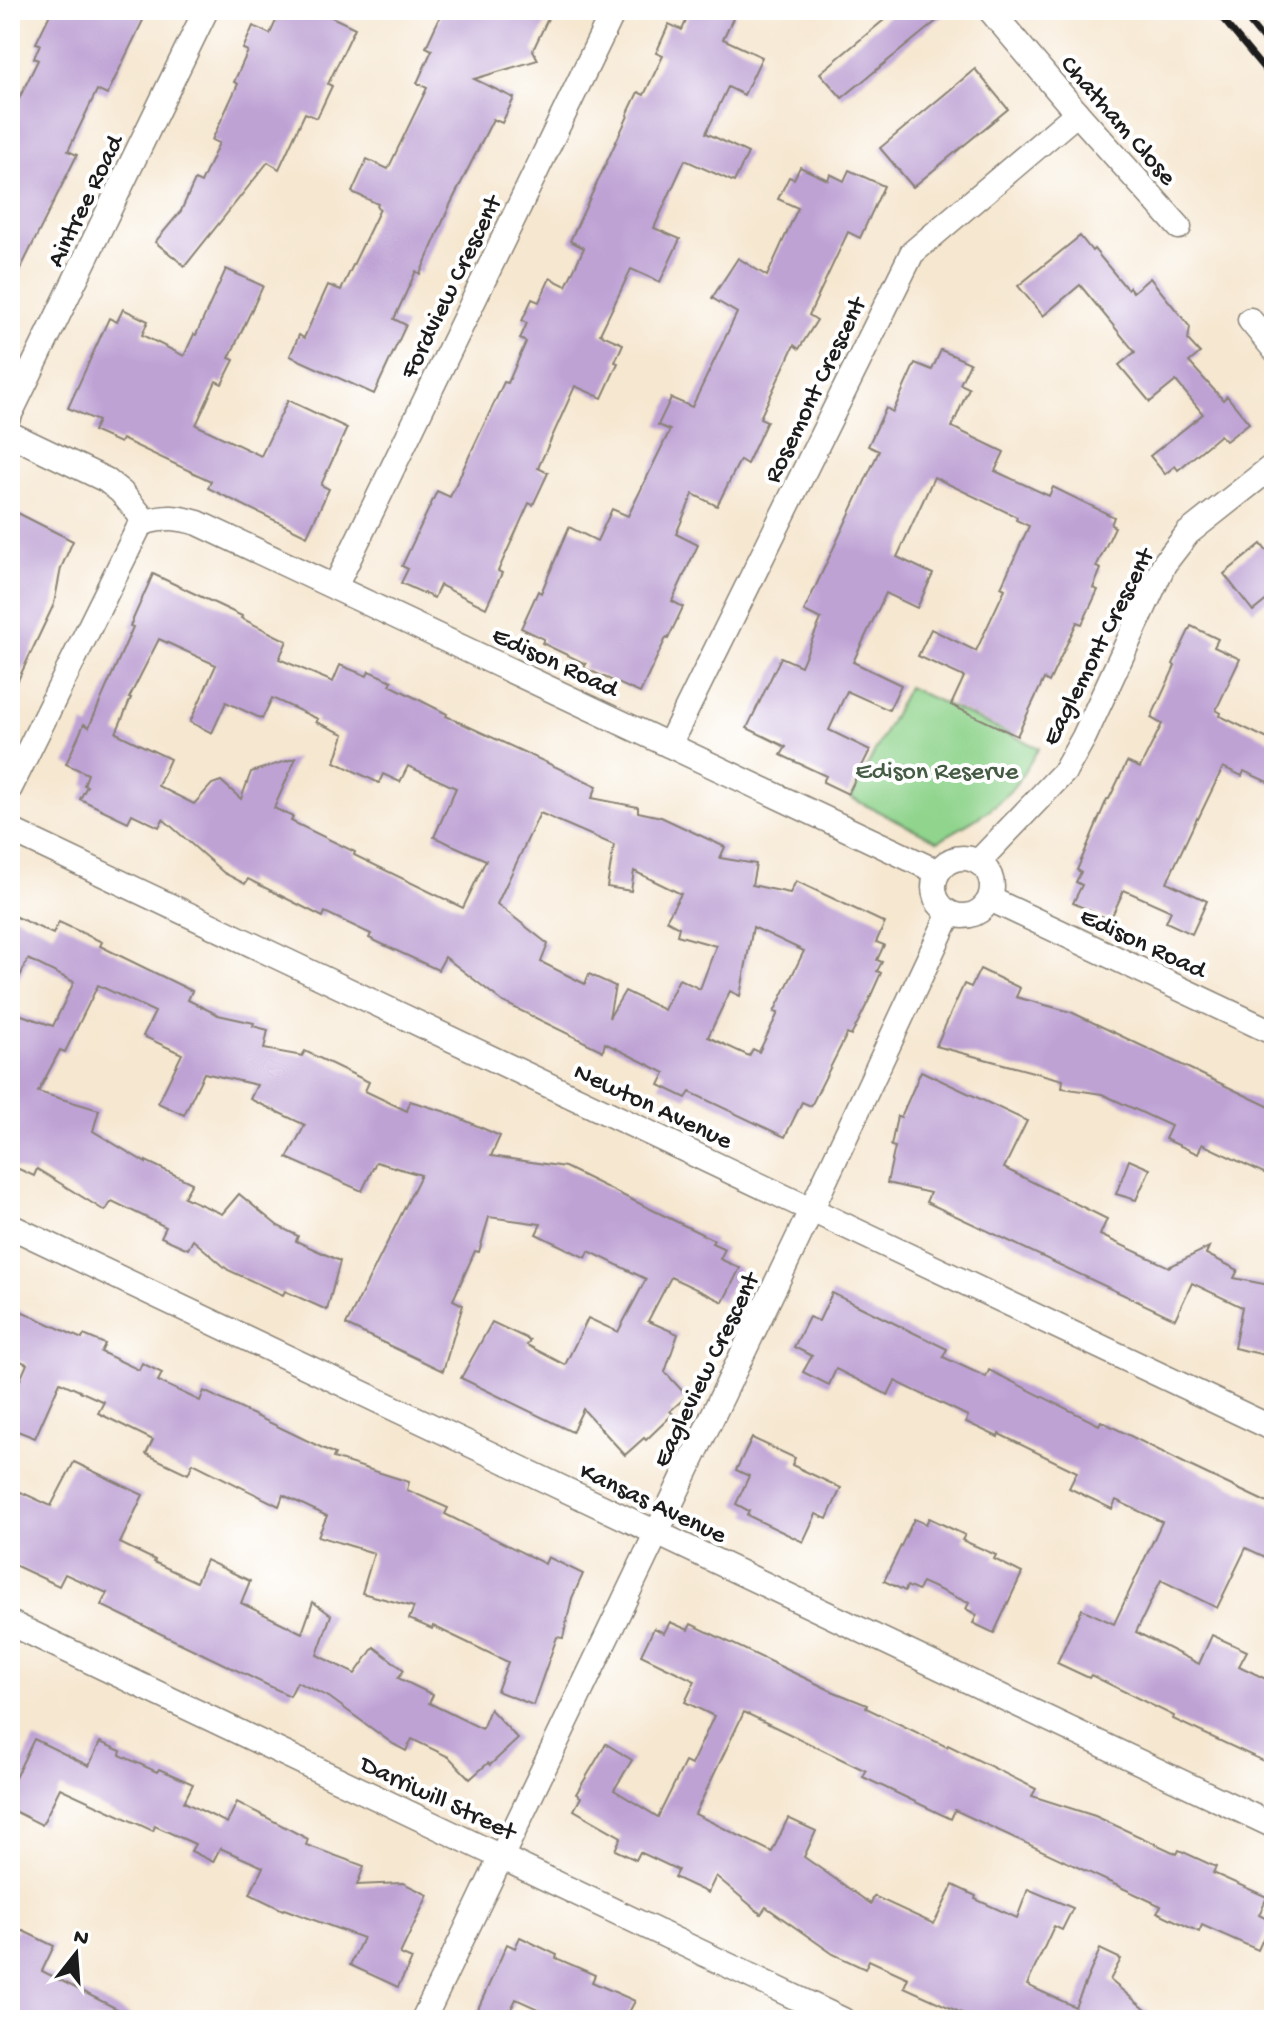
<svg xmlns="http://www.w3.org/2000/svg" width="1284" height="2030" viewBox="0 0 1284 2030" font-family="'Gochi Hand',sans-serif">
<rect width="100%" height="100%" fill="#fff"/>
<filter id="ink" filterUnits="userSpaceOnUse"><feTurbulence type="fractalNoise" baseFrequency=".0125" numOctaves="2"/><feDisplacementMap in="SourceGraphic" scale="16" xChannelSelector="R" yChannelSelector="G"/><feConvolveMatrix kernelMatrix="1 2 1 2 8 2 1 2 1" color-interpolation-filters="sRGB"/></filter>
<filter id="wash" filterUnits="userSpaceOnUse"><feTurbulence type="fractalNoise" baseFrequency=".006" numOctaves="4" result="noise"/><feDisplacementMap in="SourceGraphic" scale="32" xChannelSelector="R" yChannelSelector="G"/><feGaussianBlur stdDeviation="1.8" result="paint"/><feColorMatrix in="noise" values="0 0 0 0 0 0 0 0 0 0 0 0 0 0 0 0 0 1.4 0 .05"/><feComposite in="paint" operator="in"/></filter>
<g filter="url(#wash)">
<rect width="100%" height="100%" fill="#f6e7d0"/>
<path fill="#90d48d" stroke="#567854" stroke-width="2" d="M 908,687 L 1039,748 C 1031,760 1024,774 1015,785 C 995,811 965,825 938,841 L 851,798 Z"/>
<g id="blocks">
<g fill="#bea2d4" fill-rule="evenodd">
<polygon points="52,10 148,10 107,95 97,90 68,151 77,155 10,290 10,117 38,60 34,58 40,44 36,43"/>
<polygon points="281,10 317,10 355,28 328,84 332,86 317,118 305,113 279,169 268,162 185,266 155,242 181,211 195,180 201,183 219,143 212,140 238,84 234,82 248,51 243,49 253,26 270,34"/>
<polygon points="443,10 552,10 533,50 538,60 474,79 514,98 502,123 493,119 450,205 420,274 416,271 394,319 406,325 374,394 290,356 299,335 304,338 328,285 341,290 380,209 377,207 378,204 352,192 367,159 388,169 427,88 417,83 432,50 426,47"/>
<polygon points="691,10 737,10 723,39 762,57 744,95 728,87 706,133 748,153 734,182 685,160 654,228 680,239 660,282 631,269 600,334 623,344 615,362 618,363 602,398 575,386 538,468 548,473 533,505 529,503 498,571 502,573 486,608 440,585 434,598 401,583 408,569 402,566 437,491 450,497 504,382 508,383 526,342 520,339 527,323 522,321 532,299 539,302 550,278 566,286 584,248 570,241 628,116 627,115 638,92 644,95 663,56 656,53 669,24 682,30"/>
<polygon points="896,10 950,10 842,98 820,73"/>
<polygon points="975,69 1008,109 913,187 880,148"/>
<polygon points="800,167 828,180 830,174 844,181 849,170 884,186 860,238 848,232 809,315 817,320 799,349 794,345 760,418 767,421 747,464 740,460 717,506 693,494 676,534 698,545 672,601 683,607 668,639 666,638 640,693 584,668 586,664 542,643 544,639 521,628 522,626 538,591 541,593 569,527 597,541 612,509 628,516 670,430 658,425 671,398 692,407 737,313 712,298 738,258 767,276 798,208 778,199 789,177 794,179"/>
<polygon points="1080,236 1092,251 1094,249 1127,289 1129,287 1133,292 1150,278 1190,327 1188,340 1200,353 1189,362 1223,400 1227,396 1249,423 1226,441 1220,435 1178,470 1175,466 1165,474 1150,456 1203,414 1176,381 1150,402 1119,365 1135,352 1080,285 1043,316 1018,286"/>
<polygon points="226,269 263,286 229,358 234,360 222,384 216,381 196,425 261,456 288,400 347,428 321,485 329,489 307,536 208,488 211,481 122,439 120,443 93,431 98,421 68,408 109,318 117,322 123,309 148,321 142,335 184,356 194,334 196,335"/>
<polygon points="941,350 970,363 960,384 969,388 952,427 1004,452 995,471 1049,496 1053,487 1114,517 1111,525 1115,527 1096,567 1101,569 1093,588 1098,590 1082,624 1077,622 1049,682 1044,679 1017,736 951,705 964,677 918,656 931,629 976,651 1005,589 1001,587 1029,526 1016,520 1017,517 934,477 897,557 933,574 917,608 886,593 853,662 901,685 889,710 847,691 829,730 870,750 848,794 823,782 826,776 781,755 786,747 747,728 781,657 801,666 821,619 804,611 879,451 868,446 886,408 893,412 915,363 932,370"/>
<polygon points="10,509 73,541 61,568 54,604 10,697"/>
<polygon points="1261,544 1274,560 1274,594 1253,611 1224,574"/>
<path d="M 153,574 L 242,616 L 241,618 L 287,641 L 279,659 L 333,682 L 340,665 L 367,676 L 369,671 L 392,681 L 390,685 L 447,714 L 446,716 L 597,786 L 592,798 L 638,807 L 638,812 L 661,817 L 725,847 L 720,858 L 756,864 L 752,885 L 790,893 L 796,881 L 885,923 L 876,942 L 884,945 L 877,960 L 882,962 L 877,971 L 881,973 L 868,1002 L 851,1036 L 847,1034 L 811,1106 L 802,1102 L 785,1137 L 690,1092 L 686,1098 L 659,1085 L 665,1073 L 605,1043 L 603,1051 L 503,1002 L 445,957 L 438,970 L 369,938 L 371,934 L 325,912 L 323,917 L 248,879 L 245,884 L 224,873 L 163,819 L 159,827 L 132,814 L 128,822 L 80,799 L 87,786 L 84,785 L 88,774 L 66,764 L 84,724 L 89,727 L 133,627 L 130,626 ZM 159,639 L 216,665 L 190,722 L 212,733 L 226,702 L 262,719 L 272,698 L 318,719 L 316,722 L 344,734 L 335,762 L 379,783 L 383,774 L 400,782 L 408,766 L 456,788 L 434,837 L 486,860 L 463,908 L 354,855 L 355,852 L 291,821 L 293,817 L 274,808 L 296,758 L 251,772 L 241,799 L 221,781 L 212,784 L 194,804 L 158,786 L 170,759 L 116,733 L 131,698 L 129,698 ZM 540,813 L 614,845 L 607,887 L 631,891 L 634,871 L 681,894 L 666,920 L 679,927 L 677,935 L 716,946 L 700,989 L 679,979 L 664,1010 L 625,991 L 609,1018 L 615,986 L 589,974 L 585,984 L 541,962 L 548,944 L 497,904 ZM 753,927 L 804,951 L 774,1012 L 778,1013 L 759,1052 L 753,1049 L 749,1056 L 708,1037 L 730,991 L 740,996 Z"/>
<polygon points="1191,626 1218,639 1214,647 1240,659 1216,710 1221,713 1220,716 1274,742 1274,785 1244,771 1242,776 1223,767 1198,819 1197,818 1167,882 1207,901 1192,934 1166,922 1171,911 1124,890 1110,920 1073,903 1082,885 1076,882 1081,872 1077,870 1107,799 1109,799 1127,762 1140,768 1162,724 1151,718 1175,666 1173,664"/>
<polygon points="10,914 53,934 59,922 102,942 100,946 192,991 188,1000 218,1015 254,1023 253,1026 268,1030 264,1049 302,1056 305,1051 369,1082 365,1091 407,1111 410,1101 446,1112 500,1136 491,1156 565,1167 714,1240 712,1243 725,1249 720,1259 740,1268 723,1302 671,1277 648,1321 678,1334 665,1372 687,1396 670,1411 673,1414 646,1440 644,1438 625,1455 583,1409 572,1432 461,1378 492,1322 530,1340 527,1345 565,1365 588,1318 618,1332 646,1279 589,1251 586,1258 536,1234 541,1224 489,1217 479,1252 475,1251 453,1300 463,1305 443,1371 346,1325 421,1175 376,1162 362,1191 287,1158 305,1125 250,1099 257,1085 204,1073 184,1115 158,1103 182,1054 143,1036 155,1012 98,985 65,1052 60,1050 38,1092 99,1110 93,1131 146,1163 146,1161 192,1183 184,1197 222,1214 239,1194 278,1226 298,1236 296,1241 340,1261 327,1310 285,1291 283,1295 228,1270 193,1240 188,1249 161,1237 166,1227 112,1201 105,1211 37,1169 34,1176 10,1165 10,1011 53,1026 74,982 28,959 10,998"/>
<polygon points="980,969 1020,988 1016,997 1071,1012 1274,1109 1274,1158 1266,1174 1202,1144 1198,1154 1165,1139 1171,1126 1102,1094 1062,1088 1063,1080 936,1046 964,984 971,987"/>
<polygon points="921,1071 1027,1121 1004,1168 1107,1219 1100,1235 1169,1267 1209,1247 1206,1254 1238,1270 1234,1278 1274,1286 1274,1357 1234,1348 1242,1307 1192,1283 1175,1319 926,1202 930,1193 887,1183 895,1147 891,1146 897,1116 901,1117"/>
<polygon points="1129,1160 1150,1169 1136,1200 1116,1194"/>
<polygon points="832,1293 947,1349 943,1357 986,1377 989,1370 1099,1425 1101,1421 1192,1467 1274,1506 1274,1561 1246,1548 1217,1608 1161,1580 1136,1632 1199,1664 1212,1635 1247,1651 1239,1666 1274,1683 1274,1766 1173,1719 1174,1716 1091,1675 1089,1678 1057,1663 1082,1609 1114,1624 1162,1522 1116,1500 1112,1509 1069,1488 1077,1472 999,1434 998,1437 966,1422 968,1416 895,1381 888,1395 836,1369 829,1385 803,1372 812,1356 794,1347 809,1317 819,1321"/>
<polygon points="10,1306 82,1339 84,1335 105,1344 101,1352 139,1370 142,1363 162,1373 158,1381 200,1401 204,1391 335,1454 333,1458 409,1482 407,1490 448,1508 445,1514 545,1564 548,1557 583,1574 572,1598 563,1638 557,1637 533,1705 497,1691 508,1662 433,1626 432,1629 409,1619 414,1607 362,1593 374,1553 318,1536 327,1516 283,1495 279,1506 193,1463 188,1474 146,1454 153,1440 98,1413 104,1402 60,1382 35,1438 10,1428 10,1403 27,1364 10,1356"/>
<polygon points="752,1438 795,1458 792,1465 841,1488 827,1519 816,1514 803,1542 747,1515 749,1511 736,1504 749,1476 736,1470"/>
<polygon points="74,1462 143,1495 120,1543 155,1560 154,1562 196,1582 206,1560 250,1581 241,1603 302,1633 313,1602 331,1615 317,1655 355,1674 374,1647 404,1670 398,1678 433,1695 429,1703 482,1729 490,1709 518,1739 490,1765 488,1763 470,1779 449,1757 412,1739 406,1751 393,1744 329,1697 297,1682 290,1696 101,1605 107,1593 65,1574 59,1586 10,1563 10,1487 51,1506"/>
<polygon points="929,1518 965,1535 962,1540 996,1555 994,1559 1022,1573 994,1633 973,1623 977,1615 966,1609 969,1603 922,1582 918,1591 907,1586 905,1591 884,1581 914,1519 926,1524"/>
<polygon points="670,1622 688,1630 691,1624 832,1691 867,1705 866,1708 947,1747 948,1745 1036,1789 1032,1796 1095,1816 1177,1854 1179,1850 1216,1867 1213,1873 1267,1897 1259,1915 1271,1921 1258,1950 1202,1925 1199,1932 1157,1912 1161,1906 955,1810 951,1819 863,1777 866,1771 744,1712 695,1814 772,1852 788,1818 816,1831 804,1857 871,1904 874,1896 934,1924 953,1885 976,1896 975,1899 1017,1918 1028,1889 1073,1908 1062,1930 1054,1926 1027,1985 1075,2007 1100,1949 1121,1959 1110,1980 1158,2020 977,2020 904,1987 908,1978 869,1960 865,1969 833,1954 766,1907 761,1914 716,1876 708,1893 674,1877 678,1870 640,1852 636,1860 615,1850 621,1837 574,1810 581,1797 576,1794 606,1744 632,1760 614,1790 658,1817 685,1762 691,1765 714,1716 685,1702 695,1681 641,1655 654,1628 664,1633"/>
<polygon points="34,1739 89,1766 100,1742 121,1751 120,1755 157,1772 159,1769 193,1784 184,1802 227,1823 237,1802 308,1839 306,1845 364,1866 357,1885 403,1883 428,1895 400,1954 412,1959 398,1987 350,1965 363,1938 284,1909 283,1910 250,1894 263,1867 220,1848 213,1862 191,1851 195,1844 155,1826 153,1831 60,1788 42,1825 10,1809 10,1788"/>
<polygon points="17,1928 54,1946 42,1971 139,2020 31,2020 10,2010 10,1942"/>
<polygon points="520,1937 557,1955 556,1958 595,1975 592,1982 635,2001 625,2020 562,2020 516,1999 506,2020 473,2020 507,1944 515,1948"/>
</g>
</g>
</g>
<g filter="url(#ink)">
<use href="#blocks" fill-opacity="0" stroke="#898276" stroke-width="2"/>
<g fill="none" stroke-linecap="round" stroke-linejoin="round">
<defs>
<g id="street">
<polyline points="990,10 1077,113 1179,227"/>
<polyline points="1250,320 1274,349"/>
<polyline points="10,414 206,10"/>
<polyline points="10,434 106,480 121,492 146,522 139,527 10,788"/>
<path d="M 146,522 C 167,516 177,517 198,523 L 938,872"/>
<polyline points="335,587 614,10"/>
<polyline points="669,745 912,253 1077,113"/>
<polyline points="10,830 1274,1429"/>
<circle cx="963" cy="887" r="29"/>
<polyline points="978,862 1065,771 1084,737 1164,564 1188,533 1274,465"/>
<polyline points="990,899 1274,1033"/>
<polyline points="10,1226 1274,1826"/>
<polyline points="10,1623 843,2020"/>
<polyline points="423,2020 798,1238 950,913"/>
</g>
</defs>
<use href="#street" stroke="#898276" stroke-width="27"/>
<use href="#street" stroke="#fff" stroke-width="24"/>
<g stroke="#1c1c1c" stroke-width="6">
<polyline points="1215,10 1274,81"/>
<polyline points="1239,10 1274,53"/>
</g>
</g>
</g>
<g text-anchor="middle" stroke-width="8" stroke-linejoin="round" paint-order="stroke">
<g font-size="26" fill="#1c1c1c" stroke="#fff">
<text transform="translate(1120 119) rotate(49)" y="9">Chatham Close</text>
<text transform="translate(83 200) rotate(-64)" y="9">Aintree Road</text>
<text transform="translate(449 286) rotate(-64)" y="9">Fordview Crescent</text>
<text transform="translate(813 389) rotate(-64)" y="9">Rosemont Crescent</text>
<text transform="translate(1096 646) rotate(-63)" y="9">Eaglemont Crescent</text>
<text transform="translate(556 660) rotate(25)" y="9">Edison Road</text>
<text transform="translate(1144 941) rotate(25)" y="9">Edison Road</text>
<text transform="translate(654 1104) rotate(25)" y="9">Newton Avenue</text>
<text transform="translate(704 1369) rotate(-64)" y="9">Eagleview Crescent</text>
<text transform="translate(654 1501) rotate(25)" y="9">Kansas Avenue</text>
<text transform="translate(439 1796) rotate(25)" y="9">Darriwill Street</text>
</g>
<g font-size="26" fill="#455c44" stroke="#fff">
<text x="937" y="778">Edison Reserve</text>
</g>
</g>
<rect width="1284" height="2030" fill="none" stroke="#fff" stroke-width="40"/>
<g transform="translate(76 1954) rotate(17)" stroke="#ffffff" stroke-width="6" paint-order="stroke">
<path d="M0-6L14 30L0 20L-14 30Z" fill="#1c1c1c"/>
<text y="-12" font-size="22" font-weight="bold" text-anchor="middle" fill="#1c1c1c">N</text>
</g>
</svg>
